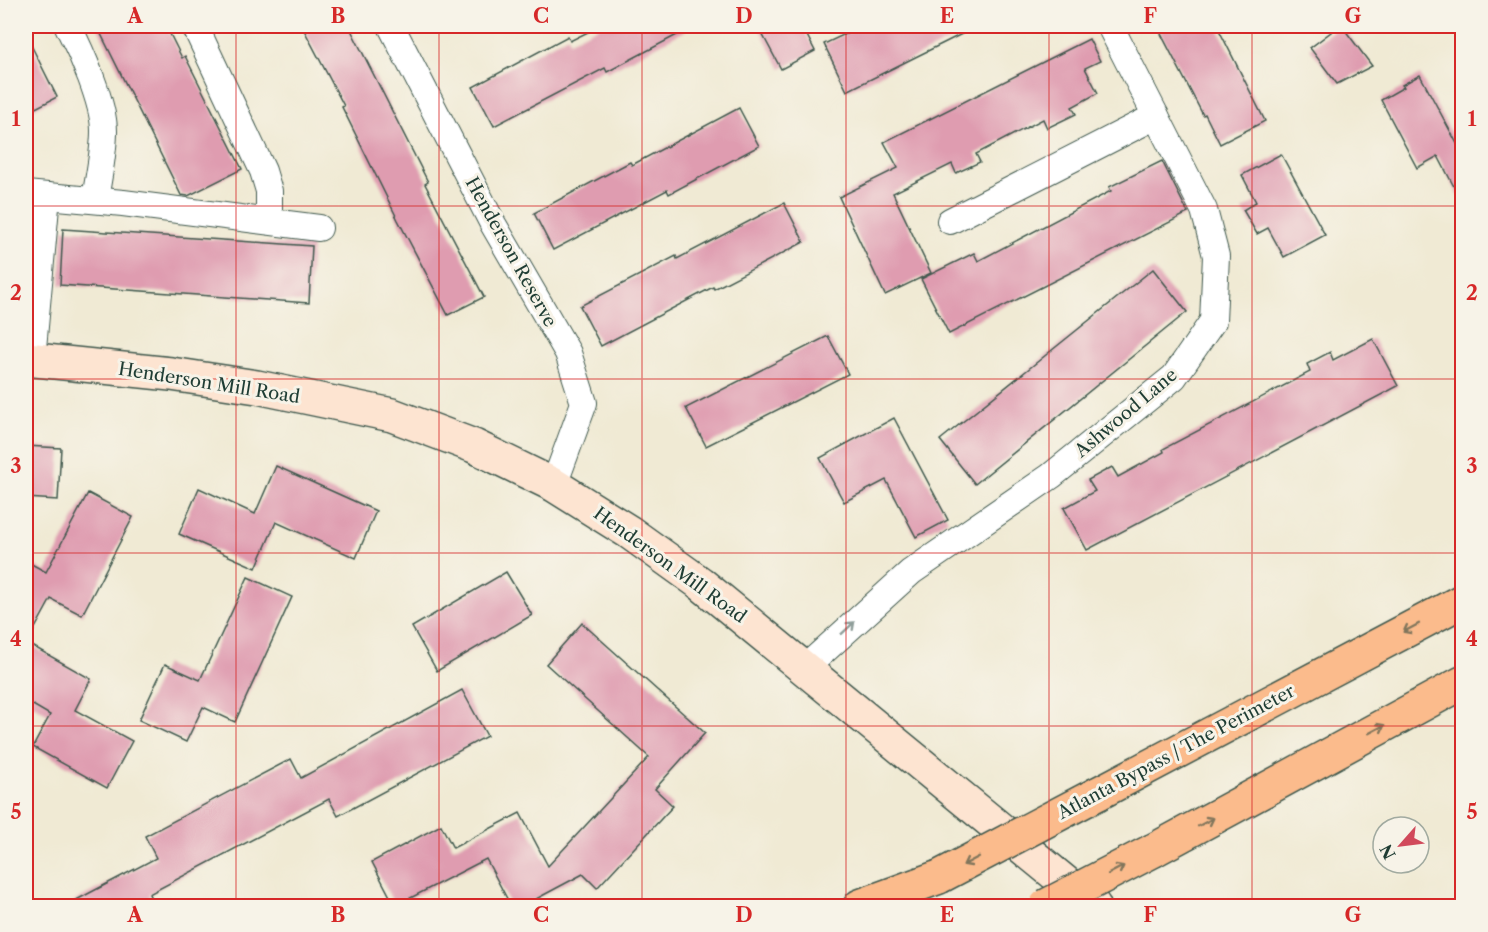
<svg xmlns="http://www.w3.org/2000/svg" width="1488" height="932" viewBox="0 0 1488 932" font-family="'Libre Caslon Text',serif">
<rect width="100%" height="100%" fill="#f7f3e8"/>
<filter id="ink" filterUnits="userSpaceOnUse"><feTurbulence type="fractalNoise" baseFrequency=".0167" numOctaves="2"/><feDisplacementMap in="SourceGraphic" scale="12" xChannelSelector="R" yChannelSelector="G"/><feConvolveMatrix kernelMatrix="1 2 1 2 8 2 1 2 1" color-interpolation-filters="sRGB"/></filter>
<filter id="wash" filterUnits="userSpaceOnUse"><feTurbulence type="fractalNoise" baseFrequency=".008" numOctaves="4" result="noise"/><feDisplacementMap in="SourceGraphic" scale="24" xChannelSelector="R" yChannelSelector="G"/><feGaussianBlur stdDeviation="1.35" result="paint"/><feColorMatrix in="noise" values="0 0 0 0 0 0 0 0 0 0 0 0 0 0 0 0 0 1.4 0 .05"/><feComposite in="paint" operator="in"/></filter>
<g filter="url(#wash)">
<rect width="100%" height="100%" fill="#f0ead4"/>
<g id="blocks">
<g fill="#df9cb0">
<polygon points="97,26 166,26 182,58 185,56 242,169 188,196 181,195"/>
<polygon points="302,26 349,26 428,182 425,184 484,297 448,315 398,220 342,107 344,106"/>
<polygon points="600,26 694,26 607,72 605,68 494,126 473,87 568,36 570,41"/>
<polygon points="758,26 802,26 815,51 781,69"/>
<polygon points="862,26 978,26 847,91 824,44"/>
<polygon points="1157,26 1217,26 1265,121 1220,144 1205,114 1203,115"/>
<polygon points="1339,26 1342,26 1372,66 1337,84 1310,48"/>
<polygon points="26,35 57,97 26,113"/>
<polygon points="1089,39 1100,61 1085,68 1098,93 1072,107 1076,114 1047,128 1043,119 976,154 980,162 956,173 952,164 893,193 931,273 885,295 839,197 898,168 884,142"/>
<polygon points="1420,75 1462,153 1462,202 1438,156 1417,168 1381,100 1404,87 1402,85"/>
<polygon points="739,108 759,146 669,194 667,190 553,250 534,213 630,162 632,165"/>
<polygon points="1281,154 1325,235 1284,257 1268,228 1257,234 1243,210 1256,202 1242,175"/>
<polygon points="1162,161 1188,213 949,334 921,279 974,253 978,261 1111,191 1109,187"/>
<polygon points="784,203 804,242 714,289 713,287 601,346 580,306 676,256 677,259"/>
<polygon points="63,229 312,246 309,303 60,285"/>
<polygon points="1153,269 1187,312 975,484 940,440"/>
<polygon points="828,336 848,374 706,446 686,408"/>
<polygon points="1373,339 1398,386 1087,550 1064,508 1095,491 1088,480 1112,467 1118,477 1164,452 1163,449 1310,372 1307,364 1330,352 1333,360"/>
<polygon points="894,418 948,520 916,537 886,480 844,502 820,458"/>
<polygon points="26,446 61,448 58,500 26,498"/>
<polygon points="276,466 376,511 356,558 276,522 256,568 179,534 199,488 255,514"/>
<polygon points="88,493 133,517 82,615 51,599 27,643 91,679 75,710 132,741 107,788 33,747 50,715 26,701 26,561 46,572"/>
<polygon points="506,572 532,615 437,671 412,627"/>
<polygon points="248,577 292,597 235,722 203,707 186,742 139,720 165,664 200,680"/>
<polygon points="582,623 705,733 655,789 673,806 597,888 583,874 523,906 511,906 486,859 395,906 372,862 441,825 453,848 520,813 548,866 649,757 546,664"/>
<polygon points="462,690 487,736 338,816 329,799 149,894 155,906 65,906 156,858 145,836 291,759 301,778"/>
</g>
</g>
</g>
<g filter="url(#ink)">
<use href="#blocks" fill-opacity="0" stroke="#3e574c" stroke-width="1.5"/>
<g fill="none" stroke-linecap="round" stroke-linejoin="round">
<defs>
<g id="street">
<path d="M 68,26 C 81,51 104,103 104,131 C 104,154 98,178 95,200"/>
<polyline points="195,26 263,171 269,191 269,221"/>
<polyline points="391,26 493,224 568,353 584,403 554,485"/>
<polyline points="26,194 123,203 319,228"/>
<polyline points="950,221 1156,116"/>
<polyline points="32,359 47,196"/>
<polyline points="805,668 911,572 1051,476 1174,377 1213,321 1216,256 1204,210 1110,26"/>
</g>
<polyline id="secondary" points="26,359 171,374 257,387 392,415 474,446 554,485 629,532 700,583 1094,906"/>
<g id="highway">
<polyline points="1097,794 1462,601"/>
<polyline points="1154,850 1462,683"/>
<polyline points="860,906 939,877"/>
</g>
</defs>
<use href="#street" stroke="#3e574c" stroke-width="28"/>
<use href="#secondary" stroke="#3e574c" stroke-width="36"/>
<use href="#highway" stroke="#3e574c" stroke-width="36"/>
<use href="#street" stroke="#fff" stroke-width="26"/>
<use href="#secondary" stroke="#fde4d1" stroke-width="33"/>
<use href="#highway" stroke="#fbbb8c" stroke-width="33"/>
<defs>
<g id="highway-bridge">
<polyline points="939,877 1097,794"/>
<polyline points="1046,906 1154,850"/>
</g>
</defs>
<use href="#highway-bridge" stroke="#3e574c" stroke-width="36" stroke-linecap="butt"/>
<use href="#highway-bridge" stroke="#fbbb8c" stroke-width="33"/>
</g>
<defs><path id="oneway-shaft" d="M-6 0H5M1.5-3L5.5 0L1.5 3" fill="none" stroke-width="1.6" stroke-linecap="round" stroke-linejoin="round" transform="scale(1.5)"/></defs>
<use stroke="#8f9e9a" href="#oneway-shaft" transform="translate(848 628) rotate(-43)"/>
<g stroke="#82765c">
<use href="#oneway-shaft" transform="translate(1411 628) rotate(152)"/>
<use href="#oneway-shaft" transform="translate(1377 729) rotate(-28)"/>
<use href="#oneway-shaft" transform="translate(1206 822) rotate(-28)"/>
<use href="#oneway-shaft" transform="translate(971 861) rotate(152)"/>
<use href="#oneway-shaft" transform="translate(1116 870) rotate(-28)"/>
</g>
</g>
<path fill="none" stroke="#d62828" stroke-width="1.5" stroke-opacity="0.55" d="M 236,26 L 236,906M 439,26 L 439,906M 642,26 L 642,906M 846,26 L 846,906M 1049,26 L 1049,906M 1252,26 L 1252,906M 26,206 L 1462,206M 26,379 L 1462,379M 26,553 L 1462,553M 26,726 L 1462,726"/>
<g text-anchor="middle" stroke-width="6" stroke-linejoin="round" paint-order="stroke">
<g font-size="18" fill="#1f3d34" stroke="#f7f3e8">
<text transform="translate(511 252) rotate(61)" y="6">Henderson Reserve</text>
<text transform="translate(209 383) rotate(9)" y="6">Henderson Mill Road</text>
<text transform="translate(1126 413) rotate(-40)" y="6">Ashwood Lane</text>
<text transform="translate(670 565) rotate(36)" y="6">Henderson Mill Road</text>
<text transform="translate(1176 752) rotate(-28)" y="6">Atlanta Bypass / The Perimeter</text>
</g>
</g>
<rect width="1488" height="932" fill="none" stroke="#f7f3e8" stroke-width="66"/>
<g transform="translate(1401 845) rotate(242)"><circle r="28" fill="#f7f3e8" stroke="#a1aaa0" stroke-width="1.5"/>
<path d="M0-4.5L10 22L0 15L-10 22Z" fill="#d1495b"/>
<text y="-9" font-size="16" font-weight="bold" text-anchor="middle" fill="#1f3d34">N</text>
</g>
<rect x="33" y="33" width="1422" height="866" fill="none" stroke="#d62828" stroke-width="2"/>
<g font-size="20" text-anchor="middle" font-weight="bold" fill="#d62828">
<text x="135" y="23">A</text>
<text x="338" y="23">B</text>
<text x="541" y="23">C</text>
<text x="744" y="23">D</text>
<text x="947" y="23">E</text>
<text x="1150" y="23">F</text>
<text x="1353" y="23">G</text>
<text x="16" y="126">1</text>
<text x="1472" y="126">1</text>
<text x="16" y="300">2</text>
<text x="1472" y="300">2</text>
<text x="16" y="473">3</text>
<text x="1472" y="473">3</text>
<text x="16" y="646">4</text>
<text x="1472" y="646">4</text>
<text x="16" y="819">5</text>
<text x="1472" y="819">5</text>
<text x="135" y="922">A</text>
<text x="338" y="922">B</text>
<text x="541" y="922">C</text>
<text x="744" y="922">D</text>
<text x="947" y="922">E</text>
<text x="1150" y="922">F</text>
<text x="1353" y="922">G</text>
</g>
</svg>
